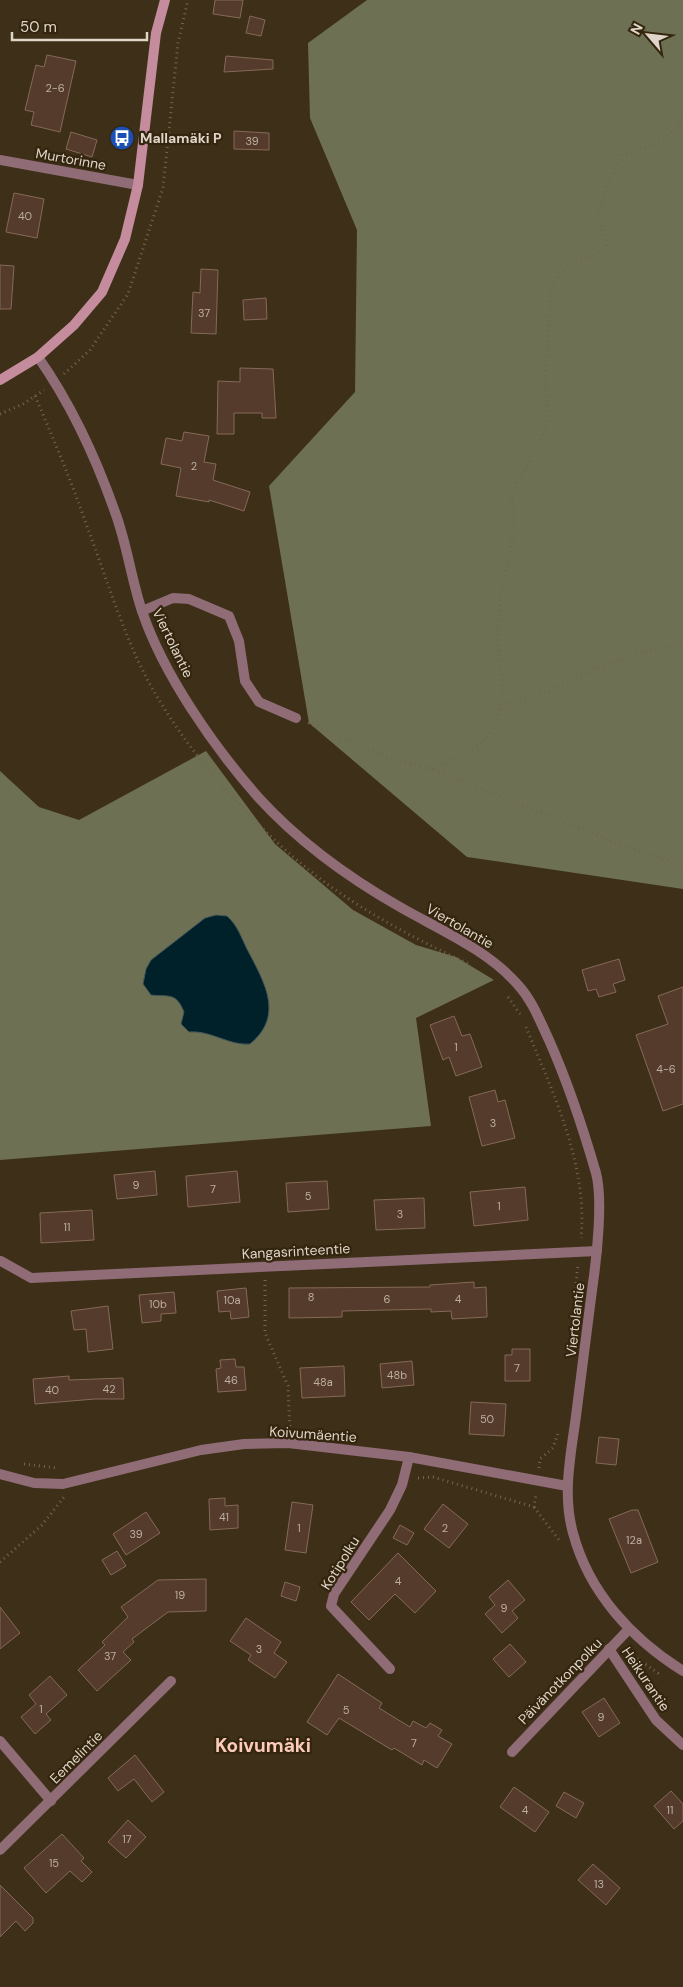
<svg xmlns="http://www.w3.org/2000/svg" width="683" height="1987" viewBox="0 0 683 1987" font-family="'DM Sans',sans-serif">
<rect width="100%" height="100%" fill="#3e2f18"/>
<g fill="#6d7052">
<polygon points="367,0 683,0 683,889 467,857 309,723 269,486 355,392 357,230 310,118 308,43"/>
<polygon points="206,751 275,844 353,910 416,945 456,957 494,980 416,1018 431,1126 0,1160 0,771 39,807 79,820"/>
</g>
<path fill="#00202a" stroke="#435659" d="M 216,915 L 227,916 C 238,926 241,937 247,949 C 264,982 285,1015 250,1044 C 229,1046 211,1030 189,1032 L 181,1024 L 184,1012 C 176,992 169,997 151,995 L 143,984 L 146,969 L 151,960 L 205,918 Z"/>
<g fill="#553b2b" stroke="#856959">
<polygon points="215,0 243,0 240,18 213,14"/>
<polygon points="250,16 265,20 261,36 246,33"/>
<polygon points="47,55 76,61 60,132 31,125 34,112 25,110 36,65 44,67"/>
<polygon points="226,56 273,60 273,69 224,72"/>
<polygon points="234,131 269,133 269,150 234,149"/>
<polygon points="71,132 97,140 92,157 66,149"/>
<polygon points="14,193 44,199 37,238 6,232"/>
<polygon points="0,265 14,266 11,309 0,309"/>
<polygon points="201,269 218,270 216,334 191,333 193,292 200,293"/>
<polygon points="266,298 267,319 244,320 243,300"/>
<polygon points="240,368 273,369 276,418 262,418 262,413 234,413 234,434 217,434 218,381 240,382"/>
<polygon points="184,432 209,436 204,462 216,464 213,480 250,492 244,511 209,500 209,502 176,496 181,468 161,464 166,438 182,441"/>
<polygon points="619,959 625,980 613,984 616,992 599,997 596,989 588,991 582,970"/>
<polygon points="683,987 683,1104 663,1111 636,1035 668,1024 658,996"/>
<polygon points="454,1016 462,1036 470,1034 482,1067 456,1076 449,1057 443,1060 430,1025"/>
<polygon points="495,1090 498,1102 505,1100 515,1138 482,1146 469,1097"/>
<polygon points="155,1171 157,1195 117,1199 114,1175"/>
<polygon points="237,1171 240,1202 188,1207 186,1176"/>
<polygon points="327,1181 329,1209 288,1212 286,1183"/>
<polygon points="525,1187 528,1220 474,1226 470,1192"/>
<polygon points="424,1198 425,1228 376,1230 374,1200"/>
<polygon points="92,1210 94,1240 41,1243 40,1213"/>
<polygon points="474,1282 474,1288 486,1287 487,1317 452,1319 451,1311 431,1312 431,1309 342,1311 342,1317 289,1318 289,1288 430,1287 430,1285"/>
<polygon points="246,1288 249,1317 231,1319 230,1311 219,1312 217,1291"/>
<polygon points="174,1292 176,1313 161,1314 161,1321 142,1323 139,1295"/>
<polygon points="108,1306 113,1349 88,1352 86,1329 74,1330 71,1311"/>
<polygon points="512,1349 530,1349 530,1381 505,1381 505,1355 512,1355"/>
<polygon points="235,1359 236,1367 244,1367 246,1390 218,1392 216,1369 221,1368 220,1360"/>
<polygon points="412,1361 414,1385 382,1388 380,1364"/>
<polygon points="344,1366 345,1396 302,1398 300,1368"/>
<polygon points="69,1376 69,1380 123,1378 124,1399 95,1399 35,1404 33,1379"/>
<polygon points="471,1402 506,1404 504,1436 469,1434"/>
<polygon points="599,1437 619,1439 616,1465 596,1463"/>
<polygon points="225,1498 225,1506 238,1505 238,1528 210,1530 209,1499"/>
<polygon points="292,1502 313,1505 306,1553 285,1550"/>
<polygon points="443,1504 468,1524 449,1548 424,1529"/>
<polygon points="632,1510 638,1510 658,1562 631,1573 609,1519"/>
<polygon points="146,1512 160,1533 126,1555 113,1534"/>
<polygon points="400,1525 414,1533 407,1545 393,1538"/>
<polygon points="117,1551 126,1566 111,1575 102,1560"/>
<polygon points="398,1553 436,1591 415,1613 395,1594 369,1620 351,1602"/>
<polygon points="206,1579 206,1611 168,1612 132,1639 134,1642 123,1652 131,1660 97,1691 78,1670 105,1645 102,1642 128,1617 121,1607 158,1580"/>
<polygon points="508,1580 525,1600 512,1611 518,1618 502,1633 485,1614 495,1605 489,1597"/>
<polygon points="285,1582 300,1587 296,1601 281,1596"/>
<polygon points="0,1607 20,1633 0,1649"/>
<polygon points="246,1618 281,1642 274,1653 287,1662 275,1678 248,1660 251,1655 230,1641"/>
<polygon points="510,1644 526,1662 509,1677 493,1659"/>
<polygon points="338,1674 382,1703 379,1708 410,1727 413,1721 426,1728 430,1723 442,1730 438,1736 452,1744 437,1768 424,1760 422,1765 394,1748 392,1750 339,1718 327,1735 307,1722"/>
<polygon points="50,1676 67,1695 46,1714 51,1720 35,1734 21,1717 36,1704 29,1695"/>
<polygon points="604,1698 620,1723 599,1737 582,1712"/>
<polygon points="135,1755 164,1792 152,1802 134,1779 118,1791 108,1778"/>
<polygon points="514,1787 549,1812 535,1832 500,1807"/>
<polygon points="671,1791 683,1804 683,1821 674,1829 654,1806"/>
<polygon points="564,1792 584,1803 576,1818 556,1806"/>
<polygon points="128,1820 146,1837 126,1858 108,1842"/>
<polygon points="62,1834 84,1858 81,1861 92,1872 82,1882 70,1871 46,1893 24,1868"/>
<polygon points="593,1864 620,1888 606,1905 578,1880"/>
<polygon points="0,1885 33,1918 33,1923 25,1931 16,1921 0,1937"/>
</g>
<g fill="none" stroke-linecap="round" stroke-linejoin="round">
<g stroke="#736652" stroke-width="3" stroke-dasharray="1 4" stroke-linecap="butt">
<polyline points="64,374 90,350 128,294 163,188 178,43 188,0"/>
<path d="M 35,396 C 54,440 72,483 88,529 C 106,577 121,627 144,673 C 184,752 264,840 337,891 C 379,920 424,943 469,964"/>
<polyline points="0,414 23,404 44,390"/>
<polyline points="501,706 549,691 595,669 644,651 680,645 683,643"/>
<polyline points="308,723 391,759 432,769 621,845 683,866"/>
<path d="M 432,769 L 465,754 L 487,740 L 498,716 L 504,688 L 499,659 L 498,624 L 501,593 L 513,535 L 512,492 L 547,428 L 546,369 L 552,285 L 560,273 L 573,263 L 594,256 L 606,245 C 607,230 598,226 600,211 C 602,193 615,172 622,155 C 643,150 678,138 683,114"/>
<polyline points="508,997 520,1014"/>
<path d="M 526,1027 C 553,1093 588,1165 581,1238"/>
<polyline points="265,1280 265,1333 288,1386 290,1431"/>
<polyline points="574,1303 578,1264"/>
<polyline points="24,1464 57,1468"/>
<polyline points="539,1468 540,1459 553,1448 558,1433"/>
<polyline points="418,1478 433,1477 534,1507 536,1494"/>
<polyline points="534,1507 559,1540"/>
<polyline points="0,1562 42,1525 64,1497"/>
<polyline points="629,1653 661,1675"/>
</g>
<polyline stroke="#8f6c76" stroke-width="10" points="142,611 173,598 189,599 229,616 239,641 245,681 259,702 296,718"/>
<g stroke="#8f6c76" stroke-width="10">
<polyline points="0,160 138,185"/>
<path d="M 38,357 C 71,404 96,458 115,512 C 127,544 131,578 142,611 C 163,674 214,747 258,797 C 298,841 349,878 400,907 C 440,930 488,950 518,985 C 532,1000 540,1021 549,1040 C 568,1083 583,1128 596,1173 C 603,1199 597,1255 593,1283 C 587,1327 582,1371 576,1416 C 571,1454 562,1494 573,1533 C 589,1593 632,1639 683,1671"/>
<polyline points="1,1261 31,1278 597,1251"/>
<polyline points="0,1474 34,1483 63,1484 201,1450 244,1444 288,1443 409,1457 567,1486"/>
<polyline points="609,1649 656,1720 683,1745"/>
<polyline points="390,1669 331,1606 334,1594 390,1510 402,1485 409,1457"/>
<polyline points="0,1741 51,1801"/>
<polyline points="512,1752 628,1630"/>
<polyline points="0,1850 171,1681"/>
</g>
<polyline stroke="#c48c9c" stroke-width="10" points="0,380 38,357 74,325 102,292 125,239 138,185 156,33 165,0"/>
</g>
<defs>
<symbol id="bus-disc" viewBox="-11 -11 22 22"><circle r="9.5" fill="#1a4fb4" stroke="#34250e"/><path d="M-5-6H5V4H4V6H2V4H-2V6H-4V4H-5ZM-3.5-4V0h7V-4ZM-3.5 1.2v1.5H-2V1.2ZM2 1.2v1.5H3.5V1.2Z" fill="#fff"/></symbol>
</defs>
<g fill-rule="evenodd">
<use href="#bus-disc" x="108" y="124" width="28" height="28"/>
</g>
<g text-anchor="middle" stroke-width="4.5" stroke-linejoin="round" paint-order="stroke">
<g font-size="11" fill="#bcaea1">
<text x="55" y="92">2-6</text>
<text x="252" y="145">39</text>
<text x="25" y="220">40</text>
<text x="204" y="317">37</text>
<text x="194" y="470">2</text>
<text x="456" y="1051">1</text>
<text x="666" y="1073">4-6</text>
<text x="493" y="1127">3</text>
<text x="136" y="1189">9</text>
<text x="213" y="1193">7</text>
<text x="308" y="1200">5</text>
<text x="499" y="1210">1</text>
<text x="400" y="1218">3</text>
<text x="67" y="1231">11</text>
<text x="311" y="1301">8</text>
<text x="387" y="1303">6</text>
<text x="458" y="1303">4</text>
<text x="232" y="1304">10a</text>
<text x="158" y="1308">10b</text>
<text x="517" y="1372">7</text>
<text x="397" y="1379">48b</text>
<text x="231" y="1384">46</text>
<text x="323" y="1386">48a</text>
<text x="109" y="1393">42</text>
<text x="52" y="1394">40</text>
<text x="487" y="1423">50</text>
<text x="224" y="1521">41</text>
<text x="299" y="1532">1</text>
<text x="445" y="1532">2</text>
<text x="136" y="1538">39</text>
<text x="634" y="1544">12a</text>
<text x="398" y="1585">4</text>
<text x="180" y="1599">19</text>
<text x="504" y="1612">9</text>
<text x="259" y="1653">3</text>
<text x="110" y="1660">37</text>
<text x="41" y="1713">1</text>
<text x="346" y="1714">5</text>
<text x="601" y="1721">9</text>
<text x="414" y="1747">7</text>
<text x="525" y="1814">4</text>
<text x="670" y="1814">11</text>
<text x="127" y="1843">17</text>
<text x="54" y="1867">15</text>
<text x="599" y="1888">13</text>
</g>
<g font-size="14" font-weight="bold" fill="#dfd5c8" stroke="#34250e" text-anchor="start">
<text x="140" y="143">Mallamäki P</text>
</g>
<g font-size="14" fill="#dfd5c8" stroke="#34250e">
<text transform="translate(71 159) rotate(10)" y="5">Murtorinne</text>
<text transform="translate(173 643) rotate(64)" y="5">Viertolantie</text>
<text transform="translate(460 926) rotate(30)" y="5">Viertolantie</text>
<text transform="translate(296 1251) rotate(-3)" y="5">Kangasrinteentie</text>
<text transform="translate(575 1320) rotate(-83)" y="5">Viertolantie</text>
<text transform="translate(313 1434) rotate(4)" y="5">Koivumäentie</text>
<text transform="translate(340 1563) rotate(-58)" y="5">Kotipolku</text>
<text transform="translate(646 1679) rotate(56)" y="5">Heikurantie</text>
<text transform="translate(560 1681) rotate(-46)" y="5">Päivänotkonpolku</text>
<text transform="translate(76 1757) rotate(-45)" y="5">Eemelintie</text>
</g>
<g font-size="19" font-weight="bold" fill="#fccbbb" stroke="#34250e">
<text x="263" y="1752">Koivumäki</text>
</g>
</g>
<g transform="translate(648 35) rotate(298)" stroke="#34250e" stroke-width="4" paint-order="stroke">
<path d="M0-4L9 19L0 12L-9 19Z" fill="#dfd5c8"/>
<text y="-8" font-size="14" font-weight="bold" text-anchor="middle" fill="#dfd5c8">N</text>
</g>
<path d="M12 32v8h135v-8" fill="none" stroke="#dfd5c8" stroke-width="2.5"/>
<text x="20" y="32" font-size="15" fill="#dfd5c8" stroke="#34250e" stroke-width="4" paint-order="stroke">50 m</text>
</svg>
